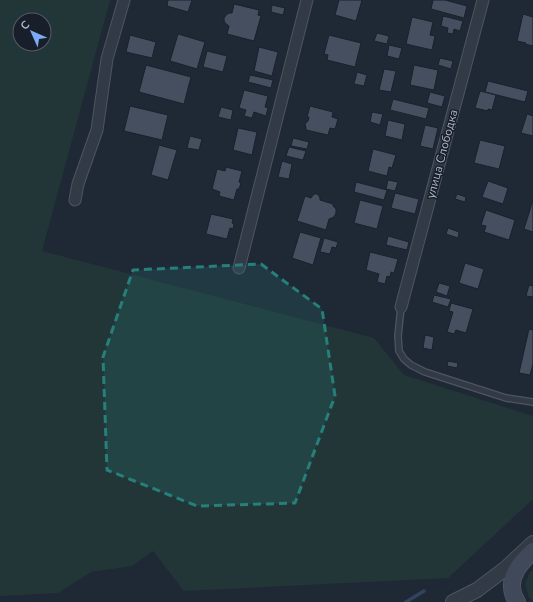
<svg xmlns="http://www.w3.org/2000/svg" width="533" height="602" viewBox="0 0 533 602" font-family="'Nunito Sans',sans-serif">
<rect width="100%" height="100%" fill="#1f2835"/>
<g fill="#223638" fill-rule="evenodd">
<path d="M 0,0 L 110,0 L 42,251 L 374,338 L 404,375 L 533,416 L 533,499 L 448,578 L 184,591 L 153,551 L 132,566 L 91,572 L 58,593 L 0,596 ZM 20,20 L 44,20 L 44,44 L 20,44 Z"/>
<polygon points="533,570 533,600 529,598 525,584 530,572"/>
</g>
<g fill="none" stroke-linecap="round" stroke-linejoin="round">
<polyline stroke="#32445d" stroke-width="3.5" points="406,602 424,591"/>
</g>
<g fill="#454f60" stroke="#1a212c">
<polygon points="168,0 192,0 188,12 167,6"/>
<polygon points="339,0 362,0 356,21 335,15"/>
<polygon points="433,0 445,0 467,6 464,18 431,9"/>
<polygon points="234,4 259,10 258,15 261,16 254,41 227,34 229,26 226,24 224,21 224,18 226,15 229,13 232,13"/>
<polygon points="272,5 285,8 283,15 271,12"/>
<polygon points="523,14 533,17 533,46 525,44 526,43 517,41"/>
<polygon points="443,16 463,21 460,31 454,29 453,34 447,33 448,28 441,26"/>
<polygon points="412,17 433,22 430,35 435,36 432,50 406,44"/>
<polygon points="377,33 389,36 387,44 374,41"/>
<polygon points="178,34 205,42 197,69 170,61"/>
<polygon points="130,35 156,42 152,58 126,52"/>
<polygon points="329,35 361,43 355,67 327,60 328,55 324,54"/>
<polygon points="389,45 402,48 399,59 387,56"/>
<polygon points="259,47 278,52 272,76 254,71"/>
<polygon points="207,51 227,56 223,72 203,67"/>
<polygon points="440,58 453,61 451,69 438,65"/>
<polygon points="146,65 191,77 184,104 139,92"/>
<polygon points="414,65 438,70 434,90 410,85"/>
<polygon points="384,69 396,71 391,92 379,90"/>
<polygon points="357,72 367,75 364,86 354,84"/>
<polygon points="250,75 273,80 271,88 248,82"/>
<polygon points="488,81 528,91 525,102 485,92"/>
<polygon points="244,90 268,96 265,107 268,108 266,116 254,112 252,118 244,116 246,110 239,108"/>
<polygon points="480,91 496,95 492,110 488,109 488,111 475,108"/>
<polygon points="430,92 445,96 442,107 427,103"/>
<polygon points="393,99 429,108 426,119 390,110"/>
<polygon points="130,106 168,115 162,140 124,131"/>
<polygon points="310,106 333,112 332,117 338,119 335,129 330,128 328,135 306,130 306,128 305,124 308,121 309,117 307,117"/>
<polygon points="221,107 233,110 231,120 218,117"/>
<polygon points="372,112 383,114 380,125 370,122"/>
<polygon points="527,114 533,116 533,136 521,133"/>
<polygon points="388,120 405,124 402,140 385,136"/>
<polygon points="425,125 438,128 433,149 420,146"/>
<polygon points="238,128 257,132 252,155 233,150"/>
<polygon points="190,136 202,139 199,150 187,148"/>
<polygon points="293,138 309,142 307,149 291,146"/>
<polygon points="480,140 505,146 499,169 474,163"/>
<polygon points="159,145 177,150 168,180 151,175"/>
<polygon points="289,147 306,151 303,160 286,156"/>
<polygon points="373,149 396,155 392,168 389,167 387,176 368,171"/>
<polygon points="282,161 292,164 289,179 278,177"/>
<polygon points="226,167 242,171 239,182 241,183 239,189 237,189 234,200 219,196 220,192 212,189 217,169 225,171"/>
<polygon points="388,180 398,182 395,191 386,189"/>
<polygon points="488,181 508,188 503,204 482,197"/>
<polygon points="356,182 387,190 384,200 354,192"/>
<polygon points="395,193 419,199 415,214 391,208"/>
<polygon points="314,194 317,194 319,196 320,198 320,200 333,204 333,206 336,209 336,213 334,217 329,219 326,230 297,221 305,196 311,198"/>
<polygon points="457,194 466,197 465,202 455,199"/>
<polygon points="360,200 383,206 377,229 354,223"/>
<polygon points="533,200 533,232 524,229"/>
<polygon points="486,210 515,220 509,240 484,232 486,226 481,225"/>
<polygon points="211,214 233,219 232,223 234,224 233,229 230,228 227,239 206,234"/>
<polygon points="448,228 459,232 458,238 446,234"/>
<polygon points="300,232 321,238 313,265 292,258"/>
<polygon points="388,236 409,242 407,250 386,245"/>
<polygon points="324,238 338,242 336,248 332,247 330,254 320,252"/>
<polygon points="370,252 398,259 394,273 391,272 390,277 387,276 385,284 377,282 379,274 366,270"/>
<polygon points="465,263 484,269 478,289 459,283"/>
<polygon points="439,283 450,286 447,296 436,292"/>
<polygon points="529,285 533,286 533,297 526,296"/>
<polygon points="434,295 451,299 448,307 432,302"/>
<polygon points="451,303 473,309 466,333 456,330 454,334 447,332 453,312 449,311"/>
<polygon points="529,329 533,330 533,364 530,375 519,373"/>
<polygon points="425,335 434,337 432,350 423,348"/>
<polygon points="448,361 458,363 457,368 447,366"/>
</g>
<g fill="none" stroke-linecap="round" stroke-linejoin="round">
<defs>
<polyline id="service" points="401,307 398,336 399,351 404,359 411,365 425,372 506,398 533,402"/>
<g id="minor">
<polyline points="75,200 78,184 97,130 107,59 124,0"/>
<polyline points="239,268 307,0"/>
<polyline points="401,307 483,0"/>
</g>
<polyline id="tertiary" points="453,602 477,590 506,568 533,543"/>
<path id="secondary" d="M 517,602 C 516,599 513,596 513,593 C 508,576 521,562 533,551"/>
</defs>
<use href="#service" stroke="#4d5561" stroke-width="8"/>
<use href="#minor" stroke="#4d5561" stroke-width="13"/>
<use href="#tertiary" stroke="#4d5561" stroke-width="16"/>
<use href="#secondary" stroke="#4d5561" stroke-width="18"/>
<use href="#service" stroke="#323a46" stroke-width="5.5"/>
<use href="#minor" stroke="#323a46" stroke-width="11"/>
<use href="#tertiary" stroke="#323a46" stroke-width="14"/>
<use href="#secondary" stroke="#404959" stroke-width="16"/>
</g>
<path fill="#277f7b" fill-opacity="0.2" stroke="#277f7b" stroke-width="3" stroke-dasharray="8 5" stroke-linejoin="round" d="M 261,264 L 322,309 L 335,396 L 295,503 L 197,506 L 107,470 L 103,357 L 133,270 Z"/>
<g text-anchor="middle" stroke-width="3" stroke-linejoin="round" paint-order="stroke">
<g font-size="12" fill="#acb5c3" stroke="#181f2a">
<text transform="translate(442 154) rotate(-75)" y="4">улица Слободка</text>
</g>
</g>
<g transform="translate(32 32) rotate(315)"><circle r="19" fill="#181f2a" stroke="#535b67"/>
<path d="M0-3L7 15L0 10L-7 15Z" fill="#7cabf8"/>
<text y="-6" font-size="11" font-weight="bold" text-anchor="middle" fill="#acb5c3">С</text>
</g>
</svg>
